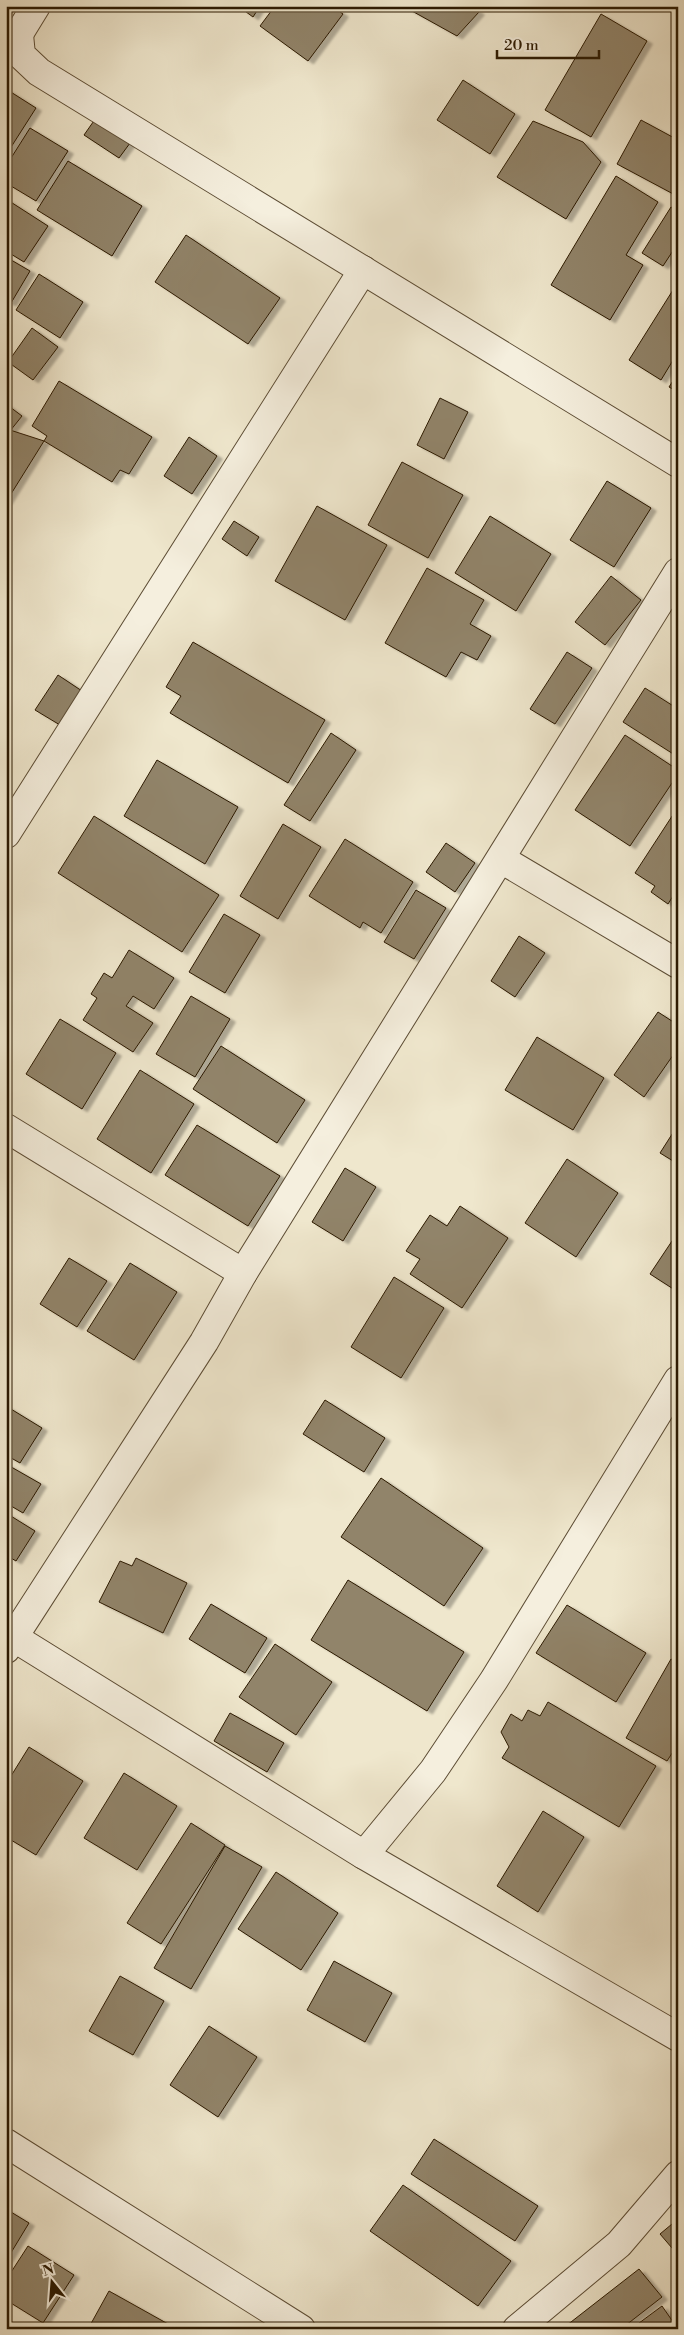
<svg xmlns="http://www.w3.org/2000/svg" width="684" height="2335" viewBox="0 0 684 2335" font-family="'Libre Bodoni',serif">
<defs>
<filter id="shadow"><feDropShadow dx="5.5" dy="3" stdDeviation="1" flood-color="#0004"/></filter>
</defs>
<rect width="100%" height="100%" fill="#efe7cd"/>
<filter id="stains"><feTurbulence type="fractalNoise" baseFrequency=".004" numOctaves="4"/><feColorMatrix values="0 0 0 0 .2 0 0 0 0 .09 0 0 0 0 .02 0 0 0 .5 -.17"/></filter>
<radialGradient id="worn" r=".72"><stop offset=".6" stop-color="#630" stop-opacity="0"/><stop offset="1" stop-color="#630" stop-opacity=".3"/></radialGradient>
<g fill="#91846b" stroke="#2b1901" filter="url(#shadow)">
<polygon points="238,6 260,6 253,17"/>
<polygon points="275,6 332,6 343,14 308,61 260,26"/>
<polygon points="403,6 471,6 479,12 457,36"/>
<polygon points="601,14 647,41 591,137 545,110"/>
<polygon points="463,80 515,114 490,154 437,120"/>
<polygon points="6,89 36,108 6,155"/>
<polygon points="98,115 133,139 119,158 84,135"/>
<polygon points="641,120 678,140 677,196 617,164"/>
<polygon points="533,121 583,142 601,162 566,219 497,177"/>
<polygon points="30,128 68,151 36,201 6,183 6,166"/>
<polygon points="68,161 142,206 112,256 37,210"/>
<polygon points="616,176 658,202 626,255 643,265 610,320 551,285"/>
<polygon points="6,199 48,226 24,262 6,251"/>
<polygon points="671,207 678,211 678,243 663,266 642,253"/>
<polygon points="186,235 280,298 248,344 155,282"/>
<polygon points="6,257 30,271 11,303 6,301"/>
<polygon points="39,274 83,302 60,338 16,310"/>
<polygon points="678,282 678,352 661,380 629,360"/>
<polygon points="32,328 58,347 33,380 8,362"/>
<polygon points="678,373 678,392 669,387"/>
<polygon points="59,381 152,437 129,474 120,470 112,482 44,441 47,436 32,426"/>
<polygon points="440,398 468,412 444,459 417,445"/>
<polygon points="6,404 22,416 6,436"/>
<polygon points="10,430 44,441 6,502 6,437"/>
<polygon points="189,437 217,456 192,494 164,476"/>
<polygon points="402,462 463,495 428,558 368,525"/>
<polygon points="607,481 651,508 614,567 570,540"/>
<polygon points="317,506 387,545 345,620 275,581"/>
<polygon points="490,516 551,554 516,611 455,573"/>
<polygon points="234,521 259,537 247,556 222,539"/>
<polygon points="427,568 484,600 470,624 491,636 477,660 461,652 446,677 385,643"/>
<polygon points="611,576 641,600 605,645 575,622"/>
<polygon points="193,642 325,720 288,783 170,713 181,696 166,687"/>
<polygon points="567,652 592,668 555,724 530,709"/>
<polygon points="58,675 82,691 60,725 35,710"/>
<polygon points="645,688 678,709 678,757 623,722"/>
<polygon points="331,733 356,750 310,821 284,805"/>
<polygon points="625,735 678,770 678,774 630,846 575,810"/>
<polygon points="157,760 238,807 205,864 124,816"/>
<polygon points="678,807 678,899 673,896 668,904 651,892 655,886 635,873"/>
<polygon points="94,816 219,895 182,952 58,873"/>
<polygon points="283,824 321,847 278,919 240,896"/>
<polygon points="345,839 413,882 381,933 363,922 360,928 309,896"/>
<polygon points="446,843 475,863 455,892 426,872"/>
<polygon points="416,890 446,908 414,959 384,942"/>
<polygon points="224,914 260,935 225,993 189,972"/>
<polygon points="519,936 545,953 515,997 491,981"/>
<polygon points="129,950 174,978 154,1009 133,996 126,1006 153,1023 133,1052 83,1020 97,998 91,994 104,973 112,978"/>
<polygon points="191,996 230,1019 195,1077 156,1054"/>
<polygon points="658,1012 678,1025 678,1048 644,1097 614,1075"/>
<polygon points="60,1019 116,1053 82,1109 26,1074"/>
<polygon points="537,1037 604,1078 573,1130 505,1090"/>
<polygon points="221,1046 305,1100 277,1143 193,1089"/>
<polygon points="140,1070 194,1104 151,1173 97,1139"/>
<polygon points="197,1125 280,1176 248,1226 165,1175"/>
<polygon points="676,1128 678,1128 678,1164 660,1153"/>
<polygon points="567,1159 618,1193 576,1257 525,1223"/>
<polygon points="345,1168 376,1187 343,1241 312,1222"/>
<polygon points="460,1206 508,1238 462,1308 410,1274 420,1259 406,1251 430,1215 447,1226"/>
<polygon points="678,1232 678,1292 650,1274"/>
<polygon points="69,1258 107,1281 77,1327 40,1304"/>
<polygon points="130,1263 177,1292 134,1360 87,1331"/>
<polygon points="394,1277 444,1308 401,1378 351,1347"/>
<polygon points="325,1400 385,1438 364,1472 303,1434"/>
<polygon points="6,1406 42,1428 20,1463 6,1455"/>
<polygon points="6,1464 41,1484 23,1513 6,1503"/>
<polygon points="381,1478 483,1548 444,1606 341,1537"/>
<polygon points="6,1513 35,1531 16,1561 6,1555"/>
<polygon points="136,1558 187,1583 163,1633 99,1602 120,1561 132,1566"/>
<polygon points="348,1580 464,1652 427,1711 311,1640"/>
<polygon points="211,1604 267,1638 245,1673 189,1639"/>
<polygon points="567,1605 646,1653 616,1702 536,1653"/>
<polygon points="275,1644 332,1682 296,1735 239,1697"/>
<polygon points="671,1659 678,1663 678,1744 667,1761 626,1738"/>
<polygon points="548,1702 656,1766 619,1827 502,1758 509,1747 501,1732 511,1714 522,1721 528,1710 540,1716"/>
<polygon points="230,1713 284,1743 267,1772 214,1741"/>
<polygon points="29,1747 83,1781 36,1855 6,1837 6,1784"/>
<polygon points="124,1773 177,1806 137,1870 84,1838"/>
<polygon points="543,1811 584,1837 538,1912 497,1886"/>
<polygon points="191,1823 225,1845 161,1944 127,1923"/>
<polygon points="225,1846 262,1867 191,1989 154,1968"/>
<polygon points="276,1872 338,1913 301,1970 238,1929"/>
<polygon points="334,1961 392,1993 365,2042 307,2010"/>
<polygon points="120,1976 164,2001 133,2055 89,2031"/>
<polygon points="209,2026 257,2057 218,2117 170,2085"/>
<polygon points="434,2139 538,2206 515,2241 411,2174"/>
<polygon points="403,2185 511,2261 478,2306 370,2231"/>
<polygon points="6,2209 29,2223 6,2261"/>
<polygon points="678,2219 678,2255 660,2234"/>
<polygon points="28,2246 74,2275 43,2323 6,2300 6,2280"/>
<polygon points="639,2269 662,2297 621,2329 562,2329"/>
<polygon points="109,2291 177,2329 88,2329"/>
<polygon points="662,2306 678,2329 631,2329"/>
</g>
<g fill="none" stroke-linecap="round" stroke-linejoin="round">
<defs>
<g id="minor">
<polyline points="19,35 21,55 39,72 678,463"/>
<polyline points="9,50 36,6"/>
<polyline points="6,834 363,270"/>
<polyline points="501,859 678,964"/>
<polyline points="6,1128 243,1273"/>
<polyline points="13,1637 364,1855 678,2037"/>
<polyline points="6,1649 204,1342 243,1273 678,572"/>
<polyline points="364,1855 433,1771 494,1680 678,1380"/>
<polyline points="6,2143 301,2329"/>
<polyline points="517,2329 619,2244 678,2175"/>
</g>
</defs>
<use href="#minor" stroke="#5c4c34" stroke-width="30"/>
<use href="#minor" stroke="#f5efde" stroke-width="28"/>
</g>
<rect width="684" height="2335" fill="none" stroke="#efe7cd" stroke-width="25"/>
<rect x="8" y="8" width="669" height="2320" fill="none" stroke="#2b1901" stroke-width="2.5"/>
<rect x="12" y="12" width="659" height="2310" fill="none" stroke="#2b1901"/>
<g transform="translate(52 2282) rotate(343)" stroke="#f5efde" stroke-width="4" paint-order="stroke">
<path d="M0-4L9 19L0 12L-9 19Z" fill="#2b1901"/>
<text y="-8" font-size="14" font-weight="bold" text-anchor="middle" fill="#2b1901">N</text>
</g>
<path d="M497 50v8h102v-8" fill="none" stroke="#2b1901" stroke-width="2.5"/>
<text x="504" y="50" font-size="15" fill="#2b1901" stroke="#f5efde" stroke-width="4" paint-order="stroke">20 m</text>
<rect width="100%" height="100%" filter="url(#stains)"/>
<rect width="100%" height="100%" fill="url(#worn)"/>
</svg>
